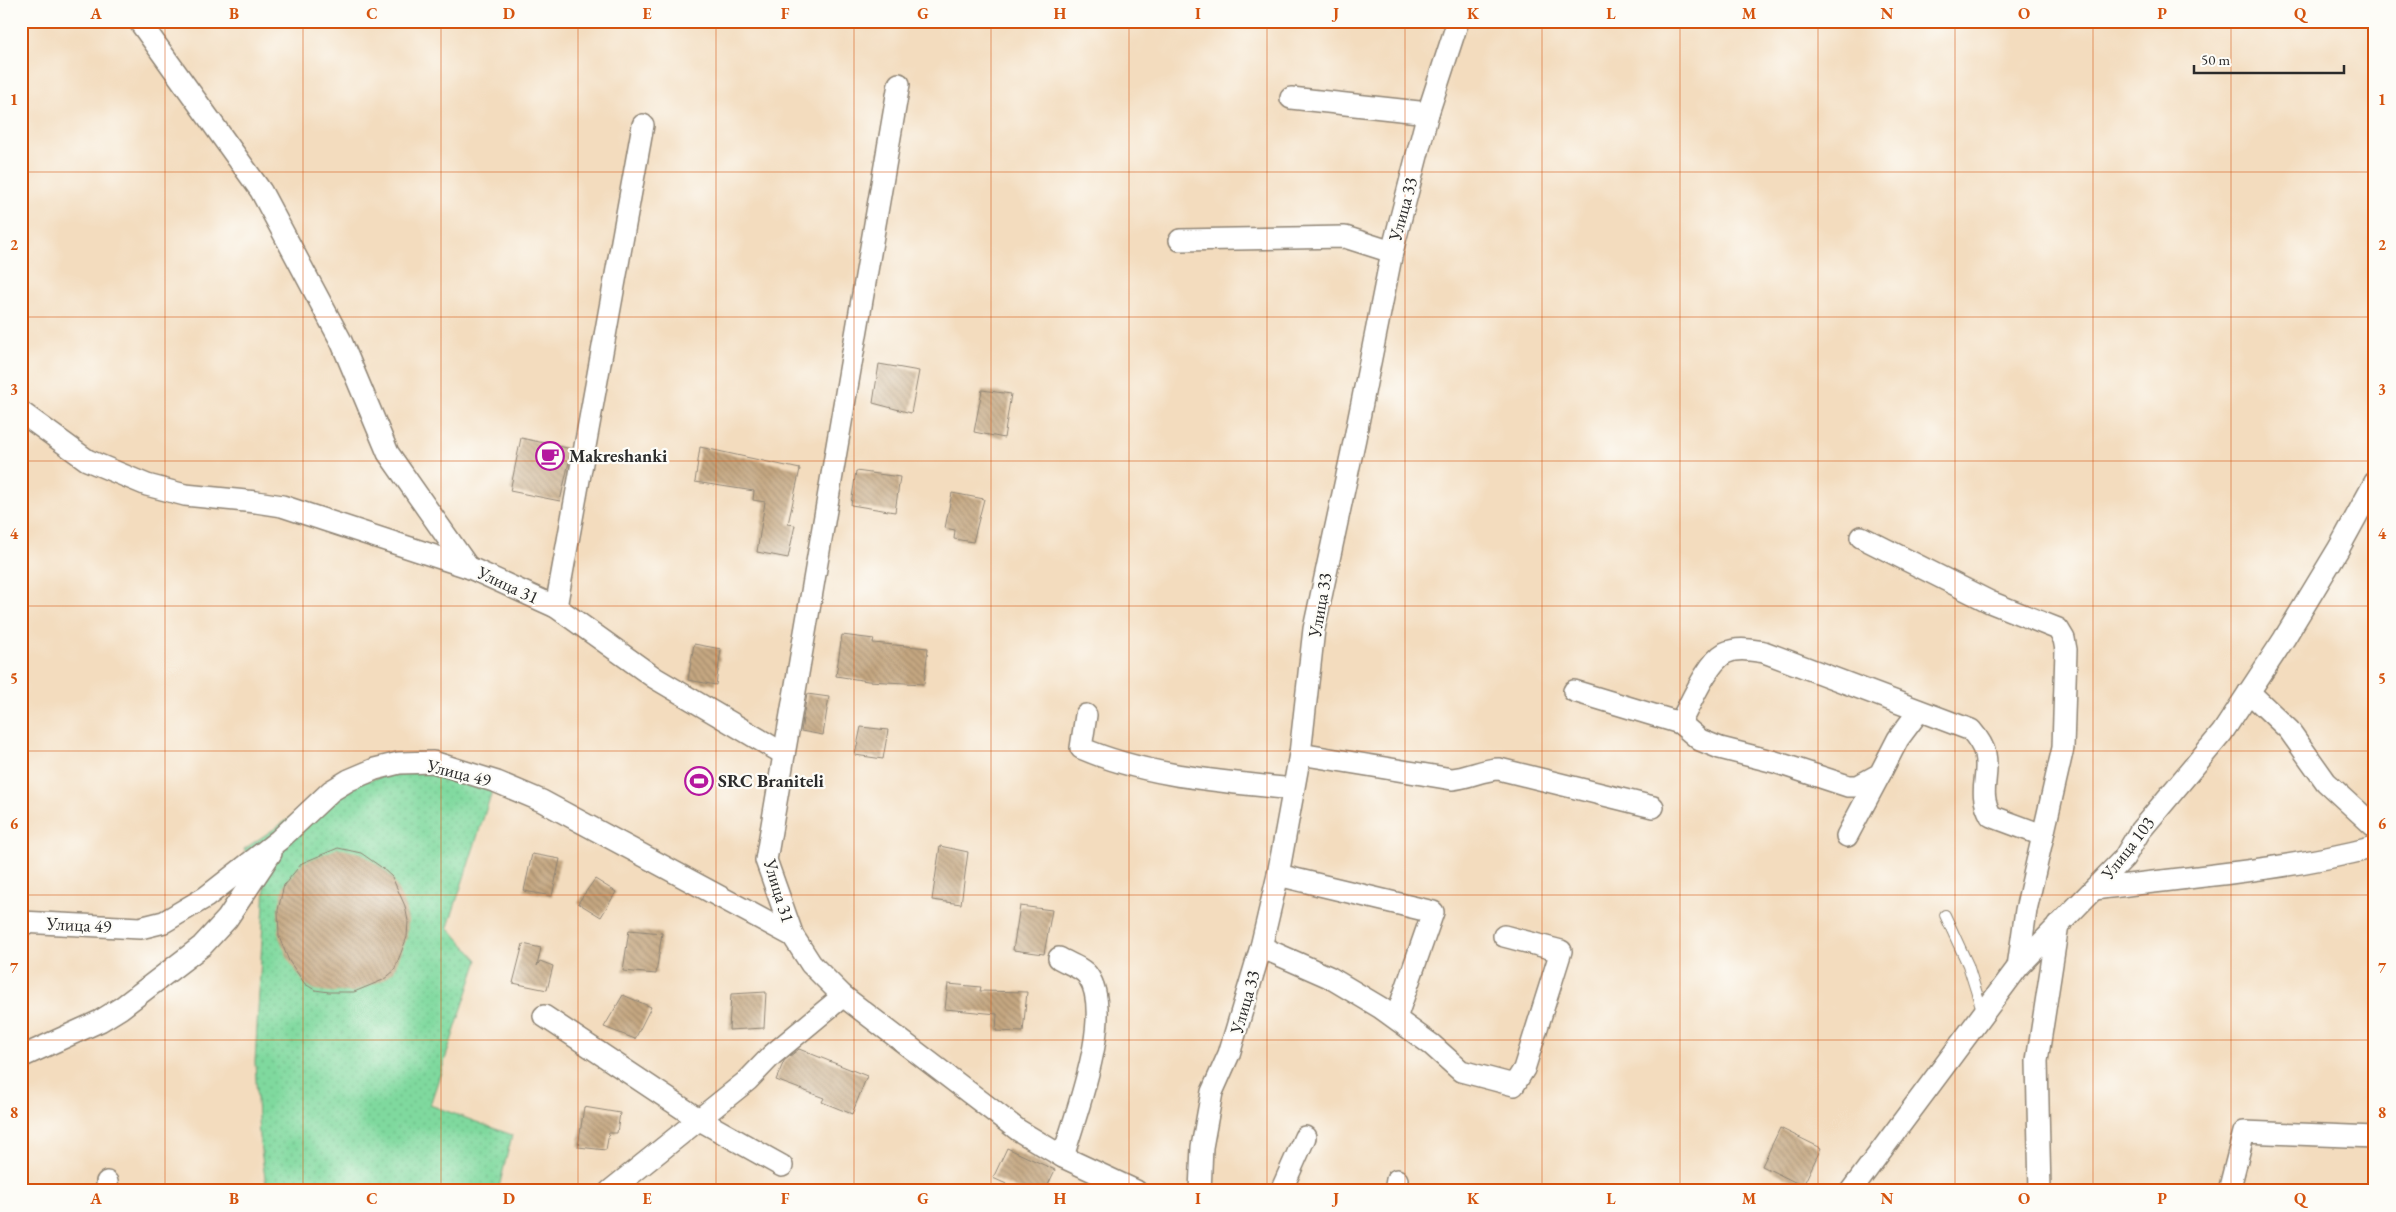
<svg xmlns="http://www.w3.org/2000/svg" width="2396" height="1212" viewBox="0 0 2396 1212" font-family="'EB Garamond',serif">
<defs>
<pattern id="grass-dots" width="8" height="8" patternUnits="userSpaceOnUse" patternTransform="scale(1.25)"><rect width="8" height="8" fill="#7fd99e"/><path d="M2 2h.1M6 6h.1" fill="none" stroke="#6eba88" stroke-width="1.8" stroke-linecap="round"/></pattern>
<pattern id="building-back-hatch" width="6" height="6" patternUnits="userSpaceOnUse" patternTransform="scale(1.25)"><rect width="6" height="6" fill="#c5a781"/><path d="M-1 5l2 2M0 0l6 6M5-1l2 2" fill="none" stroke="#a0886a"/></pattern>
</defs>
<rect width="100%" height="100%" fill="#fdfcf7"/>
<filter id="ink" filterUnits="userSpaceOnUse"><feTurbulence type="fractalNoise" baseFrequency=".02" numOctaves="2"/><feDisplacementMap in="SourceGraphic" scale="10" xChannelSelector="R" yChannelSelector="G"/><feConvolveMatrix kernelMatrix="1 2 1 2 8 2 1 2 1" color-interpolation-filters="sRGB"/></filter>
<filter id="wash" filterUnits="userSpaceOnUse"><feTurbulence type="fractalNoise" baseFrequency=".0096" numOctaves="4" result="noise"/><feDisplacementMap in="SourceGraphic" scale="20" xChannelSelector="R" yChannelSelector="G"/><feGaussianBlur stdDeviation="1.12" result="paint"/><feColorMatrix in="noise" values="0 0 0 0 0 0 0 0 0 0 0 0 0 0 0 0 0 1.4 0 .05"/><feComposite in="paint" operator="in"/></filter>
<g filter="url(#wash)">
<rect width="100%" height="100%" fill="#f3dcbe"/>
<polygon fill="url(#grass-dots)" stroke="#558264" points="433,762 494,785 448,927 478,960 430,1105 512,1135 498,1191 267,1191 259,1137 255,1062 265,886 244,849 331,791"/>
<g id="blocks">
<g fill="url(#building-back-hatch)">
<polygon points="879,364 919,371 911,413 873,403"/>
<polygon points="982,390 1011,394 1004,438 974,432"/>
<polygon points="521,438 572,449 560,501 510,491"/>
<polygon points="700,447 800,469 788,524 795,525 788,558 757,552 765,502 753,500 754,491 695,482"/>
<polygon points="856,471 900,477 895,512 851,505"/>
<polygon points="952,493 984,499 973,542 954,539 955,530 945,528"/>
<polygon points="842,635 874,639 873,643 928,648 924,684 868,681 836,676"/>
<polygon points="694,644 721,649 716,685 688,680"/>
<polygon points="807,694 829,697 823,735 801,731"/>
<polygon points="861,727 888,730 883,759 855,755"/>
<polygon points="940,846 968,852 961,904 932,900"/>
<polygon points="338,848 361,853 381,867 392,877 405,906 408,921 407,937 394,971 383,980 354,992 329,992 315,990 305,984 289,961 279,937 278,910 284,885 302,863"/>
<polygon points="532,854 560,859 552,896 524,891"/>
<polygon points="595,879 616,892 601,917 578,903"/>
<polygon points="1020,906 1052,910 1044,954 1013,950"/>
<polygon points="629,930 662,933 656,974 623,971"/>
<polygon points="523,944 541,948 537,966 540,961 553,966 547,990 513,983"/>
<polygon points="948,984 981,987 980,991 1027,992 1023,1032 996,1031 997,1014 945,1009"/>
<polygon points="766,992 764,1028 729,1030 731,994"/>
<polygon points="623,995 651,1007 635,1039 604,1027"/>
<polygon points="799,1049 867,1076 852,1114 822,1102 824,1098 776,1080 784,1061"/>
<polygon points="584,1107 620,1113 617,1133 609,1133 606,1150 578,1147"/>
<polygon points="1780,1128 1821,1148 1803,1186 1762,1166"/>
<polygon points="1007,1148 1055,1170 1045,1191 1022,1191 993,1178"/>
</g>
</g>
</g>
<g filter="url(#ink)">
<use href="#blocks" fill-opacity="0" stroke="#8f8474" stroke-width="1"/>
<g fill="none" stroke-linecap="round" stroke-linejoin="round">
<defs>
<polyline id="lane" points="1945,915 1968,965 1983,1013"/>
<g id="street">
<polyline points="139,21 261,191 341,341 388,453 468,567"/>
<polyline points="899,84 766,860 793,936 811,964 843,996 1018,1130 1063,1157 1136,1191"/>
<polyline points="1291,98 1428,113"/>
<polyline points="1180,240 1345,237 1392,252"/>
<polyline points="21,412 87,460 147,485 185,495 256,502 282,506 468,567 556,607 655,678 784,754"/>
<polyline points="1861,537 1990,602 2058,629 2064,639 2066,650 2063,748 2026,910 2018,967"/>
<polyline points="556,607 643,125"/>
<polyline points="1574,691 1680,723 1700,740 1720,748 1775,762 1848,786 1858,786 1880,774 1898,739 1919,711"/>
<polyline points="2249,692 2289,730 2326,782 2375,827"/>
<path d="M 1086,715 L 1081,748 C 1148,777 1221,781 1293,789"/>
<path d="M 1680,723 C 1690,705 1707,663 1725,653 C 1737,647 1751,650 1764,652 L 1971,730 C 1977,737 1983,745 1985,754 C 1990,778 1977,791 1991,816 L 2042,835"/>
<path d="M 1300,754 L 1452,779 C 1468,778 1483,769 1499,769 L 1653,807"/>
<polyline points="1847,836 1880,774"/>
<polyline points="1278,875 1433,912 1396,1018"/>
<path d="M 2094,889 C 2188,877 2283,871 2375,847"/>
<polyline points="21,922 140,928 164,922 206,897 279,840 331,791 349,780 375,769 399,763 433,762 497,782 542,801 793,936"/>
<polyline points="1261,947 1329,977 1381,1008 1432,1045 1461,1071 1514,1085 1524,1069 1561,951 1504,936"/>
<path d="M 1059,958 C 1067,963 1083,968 1088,976 C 1115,1014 1075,1115 1063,1157"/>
<polyline points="544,1016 700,1120 782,1166"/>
<polyline points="21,1057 100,1021 121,1008 202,946 227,919 271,853"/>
<polyline points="107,1182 108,1191"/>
<polyline points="610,1191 748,1080 772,1055 843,996"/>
<polyline points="1200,1191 1202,1147 1212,1092 1229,1054 1261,947 1278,875 1300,754 1314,629 1355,438 1392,252 1428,113 1458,21"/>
<polyline points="1281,1191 1305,1137"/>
<polyline points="1395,1191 1397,1180"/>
<polyline points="1851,1191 2018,967 2124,858 2140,831 2222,733 2284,639 2339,548 2375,482"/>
<polyline points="2040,1191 2037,1061 2058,925"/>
<polyline points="2229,1191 2244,1132 2375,1137"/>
</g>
</defs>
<use href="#lane" stroke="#8f8474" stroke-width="12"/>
<use href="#street" stroke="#8f8474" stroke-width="24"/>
<use href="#lane" stroke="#fff" stroke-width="10"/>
<use href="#street" stroke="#fff" stroke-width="21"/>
</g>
</g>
<path fill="none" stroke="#d5540f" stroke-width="1" stroke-opacity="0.55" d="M 165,21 L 165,1191M 303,21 L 303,1191M 441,21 L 441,1191M 578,21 L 578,1191M 716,21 L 716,1191M 854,21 L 854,1191M 991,21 L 991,1191M 1129,21 L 1129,1191M 1267,21 L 1267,1191M 1405,21 L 1405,1191M 1542,21 L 1542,1191M 1680,21 L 1680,1191M 1818,21 L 1818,1191M 1955,21 L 1955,1191M 2093,21 L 2093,1191M 2231,21 L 2231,1191M 21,172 L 2375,172M 21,317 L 2375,317M 21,461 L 2375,461M 21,606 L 2375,606M 21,751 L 2375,751M 21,895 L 2375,895M 21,1040 L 2375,1040"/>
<defs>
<symbol id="cafe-ring" viewBox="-11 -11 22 22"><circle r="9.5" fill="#fdfcf7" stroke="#b5179e" stroke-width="1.5"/><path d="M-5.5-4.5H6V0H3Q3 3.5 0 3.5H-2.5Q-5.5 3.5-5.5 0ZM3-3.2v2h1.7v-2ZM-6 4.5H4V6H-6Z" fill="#b5179e"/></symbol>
<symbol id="stadium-ring" viewBox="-11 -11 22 22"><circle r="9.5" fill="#fdfcf7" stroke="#b5179e" stroke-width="1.5"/><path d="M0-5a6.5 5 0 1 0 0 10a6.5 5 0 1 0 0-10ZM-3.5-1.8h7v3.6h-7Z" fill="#b5179e"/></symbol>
</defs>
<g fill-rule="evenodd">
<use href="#cafe-ring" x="534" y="440" width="32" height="32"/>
<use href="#stadium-ring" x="683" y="765" width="32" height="32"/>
</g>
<g text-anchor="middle" stroke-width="4.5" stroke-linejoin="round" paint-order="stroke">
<g font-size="18" fill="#2b2b2b" stroke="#fdfcf7">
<text transform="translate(1403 209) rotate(-75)" y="6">Улица 33</text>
<text transform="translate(508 585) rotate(25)" y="6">Улица 31</text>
<text transform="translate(1320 605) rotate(-80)" y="6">Улица 33</text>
<text transform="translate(459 773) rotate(14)" y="6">Улица 49</text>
<text transform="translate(2128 848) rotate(-52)" y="6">Улица 103</text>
<text transform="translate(779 891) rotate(73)" y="6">Улица 31</text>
<text transform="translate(79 925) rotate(3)" y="6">Улица 49</text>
<text transform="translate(1245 1002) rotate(-74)" y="6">Улица 33</text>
</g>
<g font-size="18" font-weight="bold" fill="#2b2b2b" stroke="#fdfcf7" text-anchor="start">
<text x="569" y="462">Makreshanki</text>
<text x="718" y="787">SRC Braniteli</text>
</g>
</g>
<rect width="2396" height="1212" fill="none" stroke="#fdfcf7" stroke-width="55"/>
<path d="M2194 65v8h150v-8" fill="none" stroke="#2b2b2b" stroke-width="2.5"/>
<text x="2201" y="65" font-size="15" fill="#2b2b2b" stroke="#fdfcf7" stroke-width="4" paint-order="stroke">50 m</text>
<rect x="28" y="28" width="2340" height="1156" fill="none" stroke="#d5540f" stroke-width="2"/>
<g font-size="16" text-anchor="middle" font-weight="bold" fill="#d5540f">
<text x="96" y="19">A</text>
<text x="234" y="19">B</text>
<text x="372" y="19">C</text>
<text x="509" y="19">D</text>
<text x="647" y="19">E</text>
<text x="785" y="19">F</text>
<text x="923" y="19">G</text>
<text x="1060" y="19">H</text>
<text x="1198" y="19">I</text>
<text x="1336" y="19">J</text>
<text x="1473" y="19">K</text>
<text x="1611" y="19">L</text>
<text x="1749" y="19">M</text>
<text x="1887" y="19">N</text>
<text x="2024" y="19">O</text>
<text x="2162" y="19">P</text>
<text x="2300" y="19">Q</text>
<text x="14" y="105">1</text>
<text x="2382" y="105">1</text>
<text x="14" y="250">2</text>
<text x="2382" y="250">2</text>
<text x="14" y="395">3</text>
<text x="2382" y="395">3</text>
<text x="14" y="539">4</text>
<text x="2382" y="539">4</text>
<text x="14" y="684">5</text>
<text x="2382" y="684">5</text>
<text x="14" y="829">6</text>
<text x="2382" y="829">6</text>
<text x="14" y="973">7</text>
<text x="2382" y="973">7</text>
<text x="14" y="1118">8</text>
<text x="2382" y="1118">8</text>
<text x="96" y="1204">A</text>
<text x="234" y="1204">B</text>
<text x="372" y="1204">C</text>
<text x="509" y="1204">D</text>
<text x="647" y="1204">E</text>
<text x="785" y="1204">F</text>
<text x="923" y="1204">G</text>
<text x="1060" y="1204">H</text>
<text x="1198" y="1204">I</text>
<text x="1336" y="1204">J</text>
<text x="1473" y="1204">K</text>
<text x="1611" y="1204">L</text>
<text x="1749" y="1204">M</text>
<text x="1887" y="1204">N</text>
<text x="2024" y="1204">O</text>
<text x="2162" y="1204">P</text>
<text x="2300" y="1204">Q</text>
</g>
</svg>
